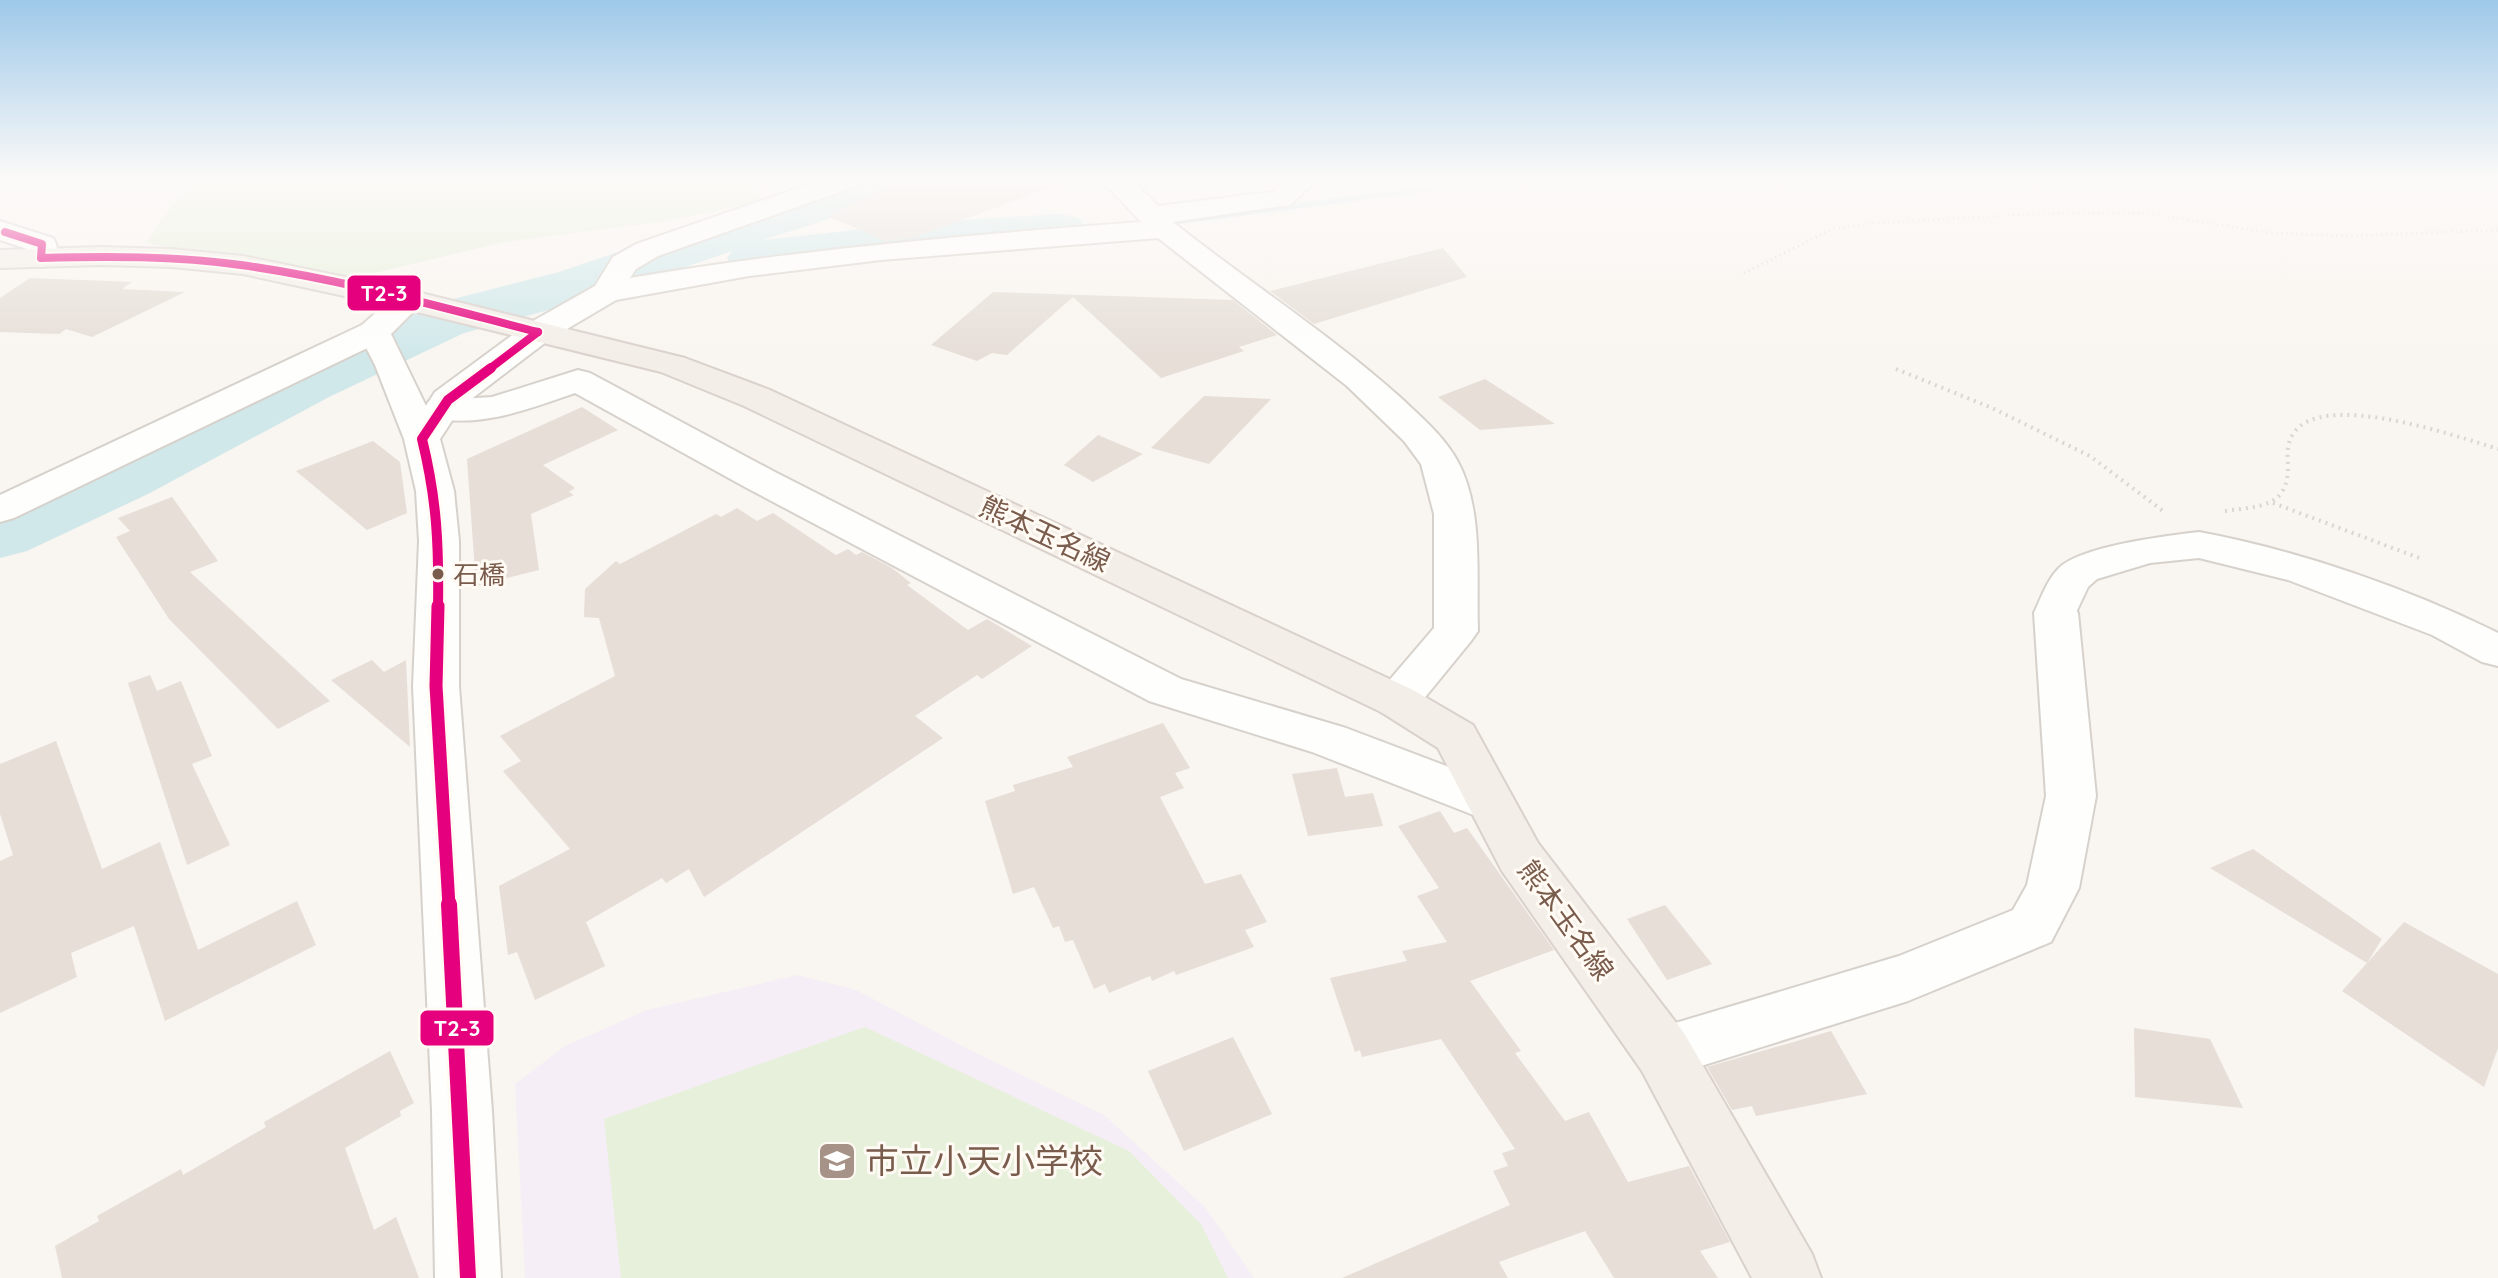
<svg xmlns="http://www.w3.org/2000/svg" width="2498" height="1278" viewBox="0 0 2498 1278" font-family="Quicksand,'Noto Sans JP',sans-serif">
<rect width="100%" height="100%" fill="#f9f5f0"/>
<polygon fill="#f6eef6" points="798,975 856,990 968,1049 1104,1115 1205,1207 1254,1278 525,1278 515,1084 565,1046 647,1010"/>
<g fill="#e7f0db">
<polygon points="192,178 749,178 762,201 666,221 504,242 354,278 235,261 146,243"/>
<polygon points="865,1027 1129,1151 1201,1224 1228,1278 621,1278 604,1119"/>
</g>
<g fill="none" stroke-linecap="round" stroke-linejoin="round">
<polygon fill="#d0e8ea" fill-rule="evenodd" points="1492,178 1513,178 1509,181 1180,224 1175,221 1180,218"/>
<path fill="#d0e8ea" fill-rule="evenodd" d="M 837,178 L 905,178 C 885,206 797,228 763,240 L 928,222 L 1060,214 L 1079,218 L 1087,230 L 1079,242 L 1060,246 L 928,256 L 755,275 L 735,270 L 727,258 L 732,251 L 601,296 L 464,333 L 329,397 L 148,494 L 27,551 L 0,558 L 0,507 L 98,464 L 283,369 L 422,307 L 559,272 Z"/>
</g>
<g fill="#e6ded7">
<polygon points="907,178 1065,178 1066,182 913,238 885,241 828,216"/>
<polygon points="1443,248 1467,277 1314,324 1270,291"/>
<polygon points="30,278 132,282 122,289 185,292 92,337 66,329 59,334 0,332 0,298"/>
<polygon points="993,292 1233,300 1277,335 1239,347 1244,351 1161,378 1073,297 1007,355 992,353 977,361 931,345"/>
<polygon points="1485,379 1555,424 1480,430 1438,397"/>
<polygon points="1204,396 1271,399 1209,464 1151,448"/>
<polygon points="582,407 618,430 543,465 575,488 569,492 574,495 531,514 539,570 476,586 467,459"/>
<polygon points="1098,435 1143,454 1093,482 1064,465"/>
<polygon points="373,441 400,462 407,513 367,530 296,471"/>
<polygon points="172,497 218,561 190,572 330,701 278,729 169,619 116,537 130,531 118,518"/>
<polygon points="737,508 757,521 773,513 836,555 848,549 856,555 862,552 892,568 911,583 907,585 968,630 987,619 1032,646 982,679 977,675 915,716 943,738 704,897 689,869 666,883 662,878 586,922 605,966 535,1000 517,952 508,955 499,886 570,849 503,771 521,761 500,736 615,676 599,618 584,617 585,589 616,561 620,564 716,514 721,517"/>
<polygon points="372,660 384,672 406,660 410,747 331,680"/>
<polygon points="150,675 157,691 181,681 212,756 192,764 230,845 187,865 128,683"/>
<polygon points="1163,723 1190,768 1175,773 1184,788 1160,797 1205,884 1241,874 1267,922 1245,930 1254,947 1176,975 1174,971 1152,981 1150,976 1109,993 1105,984 1094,989 1073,940 1065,942 1059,926 1053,928 1034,887 1013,894 985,801 1015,791 1013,785 1073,767 1067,757"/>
<polygon points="56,741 102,869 160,842 198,950 297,901 316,945 165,1021 134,926 71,953 77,977 0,1013 0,861 13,855 0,814 0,764"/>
<polygon points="1337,768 1345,797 1373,793 1383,826 1308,836 1292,774"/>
<polygon points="1440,811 1454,833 1467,828 1554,950 1470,981 1521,1051 1515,1053 1565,1121 1589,1112 1628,1182 1689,1166 1730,1242 1700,1251 1718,1278 1614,1278 1585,1231 1499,1262 1508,1278 1342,1278 1510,1205 1493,1171 1508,1166 1502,1153 1515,1149 1441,1039 1362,1057 1360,1050 1355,1052 1330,978 1407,961 1402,951 1447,942 1417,896 1439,888 1398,826"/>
<polygon points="2253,849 2382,939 2367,963 2404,922 2498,974 2498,1048 2484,1087 2342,991 2367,963 2210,868"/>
<polygon points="1665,905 1712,964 1667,980 1627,919"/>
<polygon points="2134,1028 2210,1039 2243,1108 2135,1097"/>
<polygon points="1831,1031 1867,1094 1756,1116 1752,1106 1732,1110 1707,1067"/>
<polygon points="1233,1037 1272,1114 1184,1151 1148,1071"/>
<polygon points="390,1051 414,1103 400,1111 401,1116 345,1148 374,1230 396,1217 419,1278 62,1278 55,1246 99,1221 97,1216 181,1169 183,1175 266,1127 264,1122"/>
</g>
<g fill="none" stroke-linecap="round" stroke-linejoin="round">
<defs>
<g id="minor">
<path d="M 827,178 L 866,178 L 862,184 L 658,256 L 636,269 L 630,278 C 802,249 967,235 1141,222 L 1110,189 L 1098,184 L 1095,178 L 1130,178 L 1158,206 L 1272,192 L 1289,178 L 1319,178 L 1290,205 L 1173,222 C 1248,282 1330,334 1401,398 C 1421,417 1445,437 1458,462 C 1484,511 1476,577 1478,631 L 1471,641 L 1413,712 L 1397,717 L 1381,712 L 1374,701 L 1381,690 L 1434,628 L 1434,514 L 1421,464 L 1404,441 L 1347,386 L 1158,238 L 881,260 L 749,276 L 616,300 L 550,339 L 538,342 L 526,339 L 522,332 L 526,325 L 595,286 L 613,257 L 636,244 Z"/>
<path d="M 0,221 L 53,238 C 59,247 58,256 52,264 L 41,267 L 30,264 L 26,258 L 27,249 L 0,240 Z"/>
<polygon points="409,290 420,293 425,300 386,339 14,518 0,522 0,495 362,325 398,293"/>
<path d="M 578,370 L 590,373 L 773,471 L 1181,679 L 1346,728 L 1507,789 L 1514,802 L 1507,815 L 1489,821 L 1312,752 L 1149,701 L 745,487 L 575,393 C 528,409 480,429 429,417 L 424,409 L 429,401 L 492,397 Z"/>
<polygon points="2056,599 2071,603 2078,613 2096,796 2079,888 2051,942 1908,1001 1663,1078 1642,1071 1634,1052 1642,1033 1899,956 2013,910 2027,885 2046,796 2034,613 2041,603"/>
</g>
<g id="tertiary">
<polygon points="374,322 386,325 390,332 426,406 435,392 526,325 538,322 550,325 554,332 550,339 461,407 440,439 454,491 459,541 459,686 492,1111 501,1278 435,1278 432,1111 413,686 419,541 416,491 404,439 375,365 358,332 362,325"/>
<path d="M 2199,532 C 2297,550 2408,588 2498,633 L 2498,666 L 2482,662 L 2432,635 L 2288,580 L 2199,558 L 2150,563 L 2097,579 L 2088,587 L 2071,623 L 2056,627 L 2041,623 L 2034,613 C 2041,598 2047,580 2059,568 C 2082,546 2165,536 2199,532 Z"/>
</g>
<polygon id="primary" points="101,247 172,249 243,256 409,290 685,358 770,390 1413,690 1473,725 1538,843 1684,1033 1812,1254 1821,1278 1752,1278 1642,1071 1502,871 1438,748 1381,712 744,406 661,372 409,310 243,274 172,267 101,265 0,268 0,250"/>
</defs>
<use href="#minor" stroke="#d7d1cb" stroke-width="4"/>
<use href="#tertiary" stroke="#d7d1cb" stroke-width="4"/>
<use href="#primary" stroke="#dad1cc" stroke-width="4"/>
<polyline stroke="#dcd5d0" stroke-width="3" stroke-dasharray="1 4" stroke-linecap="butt" points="1744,273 1833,229 1872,223 2057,213 2145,213 2272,233 2347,236 2498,230"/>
<g stroke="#dcd5d0" stroke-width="4" stroke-dasharray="2 5" stroke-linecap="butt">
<polyline points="1896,369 1992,408 2090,456 2163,511"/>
<polyline points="2273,503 2422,559"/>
<path d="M 2225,511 C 2260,506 2289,508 2288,464 C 2287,454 2287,443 2293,434 C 2321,389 2456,436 2498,449"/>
</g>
<use href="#minor" fill="#fefefd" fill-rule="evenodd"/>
<use href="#tertiary" fill="#fefefd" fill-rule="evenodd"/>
<use href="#primary" fill="#f3eee8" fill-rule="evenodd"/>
<defs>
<g id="bus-1-far3">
<path d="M 5,232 L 42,244 L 41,258 C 108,256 175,256 241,265 C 342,279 440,307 538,332"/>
<polyline points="488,370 538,332"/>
</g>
<path id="bus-1-far2" d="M 438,608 C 439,546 437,500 422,439 L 448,400 L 491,368"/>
<polyline id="bus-1-far1" points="438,606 436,686 449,906"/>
<polyline id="bus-1" points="449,904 468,1278"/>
</defs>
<use href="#bus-1-far3" stroke="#fffaf3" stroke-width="12"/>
<use href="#bus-1-far2" stroke="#fffaf3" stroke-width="15"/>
<use href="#bus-1-far1" stroke="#fffaf3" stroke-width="19"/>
<use href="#bus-1" stroke="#fffaf3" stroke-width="22"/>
<use href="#bus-1-far3" stroke="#e5007d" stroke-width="8"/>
<use href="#bus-1-far2" stroke="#e5007d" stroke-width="10"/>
<use href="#bus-1-far1" stroke="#e5007d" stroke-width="13"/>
<use href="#bus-1" stroke="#e5007d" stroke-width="16"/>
</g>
<linearGradient id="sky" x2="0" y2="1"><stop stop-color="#9ec9e9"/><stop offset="0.5" stop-color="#fcfaf8"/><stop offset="1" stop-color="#fcfaf8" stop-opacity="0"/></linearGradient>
<rect width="2498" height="357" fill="url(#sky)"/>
<defs>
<symbol id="school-square" viewBox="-11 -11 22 22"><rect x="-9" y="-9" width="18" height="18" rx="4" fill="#a69286" stroke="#fffaf3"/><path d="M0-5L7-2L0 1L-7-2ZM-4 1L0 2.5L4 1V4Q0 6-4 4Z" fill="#fff"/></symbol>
</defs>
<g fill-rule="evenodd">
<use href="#school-square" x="815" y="1139" width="44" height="44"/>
</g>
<circle fill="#7a5c4d" stroke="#fffaf3" stroke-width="3" cx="438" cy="574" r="7"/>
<g text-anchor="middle" stroke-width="6" stroke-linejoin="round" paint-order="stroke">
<g font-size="26" fill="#7a5c4d" stroke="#fffaf3" text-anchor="start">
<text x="453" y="584">石橋</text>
</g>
<g font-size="28" fill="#7a5c4d" stroke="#fffaf3">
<text transform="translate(1045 534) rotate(25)" y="10">熊本玉名線</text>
<text transform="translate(1566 920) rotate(54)" y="10">熊本玉名線</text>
</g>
<g font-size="34" fill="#7a5c4d" stroke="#fffaf3" text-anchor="start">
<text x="865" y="1173">市立小天小学校</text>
</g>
</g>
<g stroke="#fffaf3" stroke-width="3">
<rect x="346" y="274" width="76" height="38" rx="8" fill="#e5007d"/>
<rect x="419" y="1009" width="76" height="38" rx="8" fill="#e5007d"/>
</g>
<g font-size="22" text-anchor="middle" font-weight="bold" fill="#fff">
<text x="384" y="301">T2-3</text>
<text x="457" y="1036">T2-3</text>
</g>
</svg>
